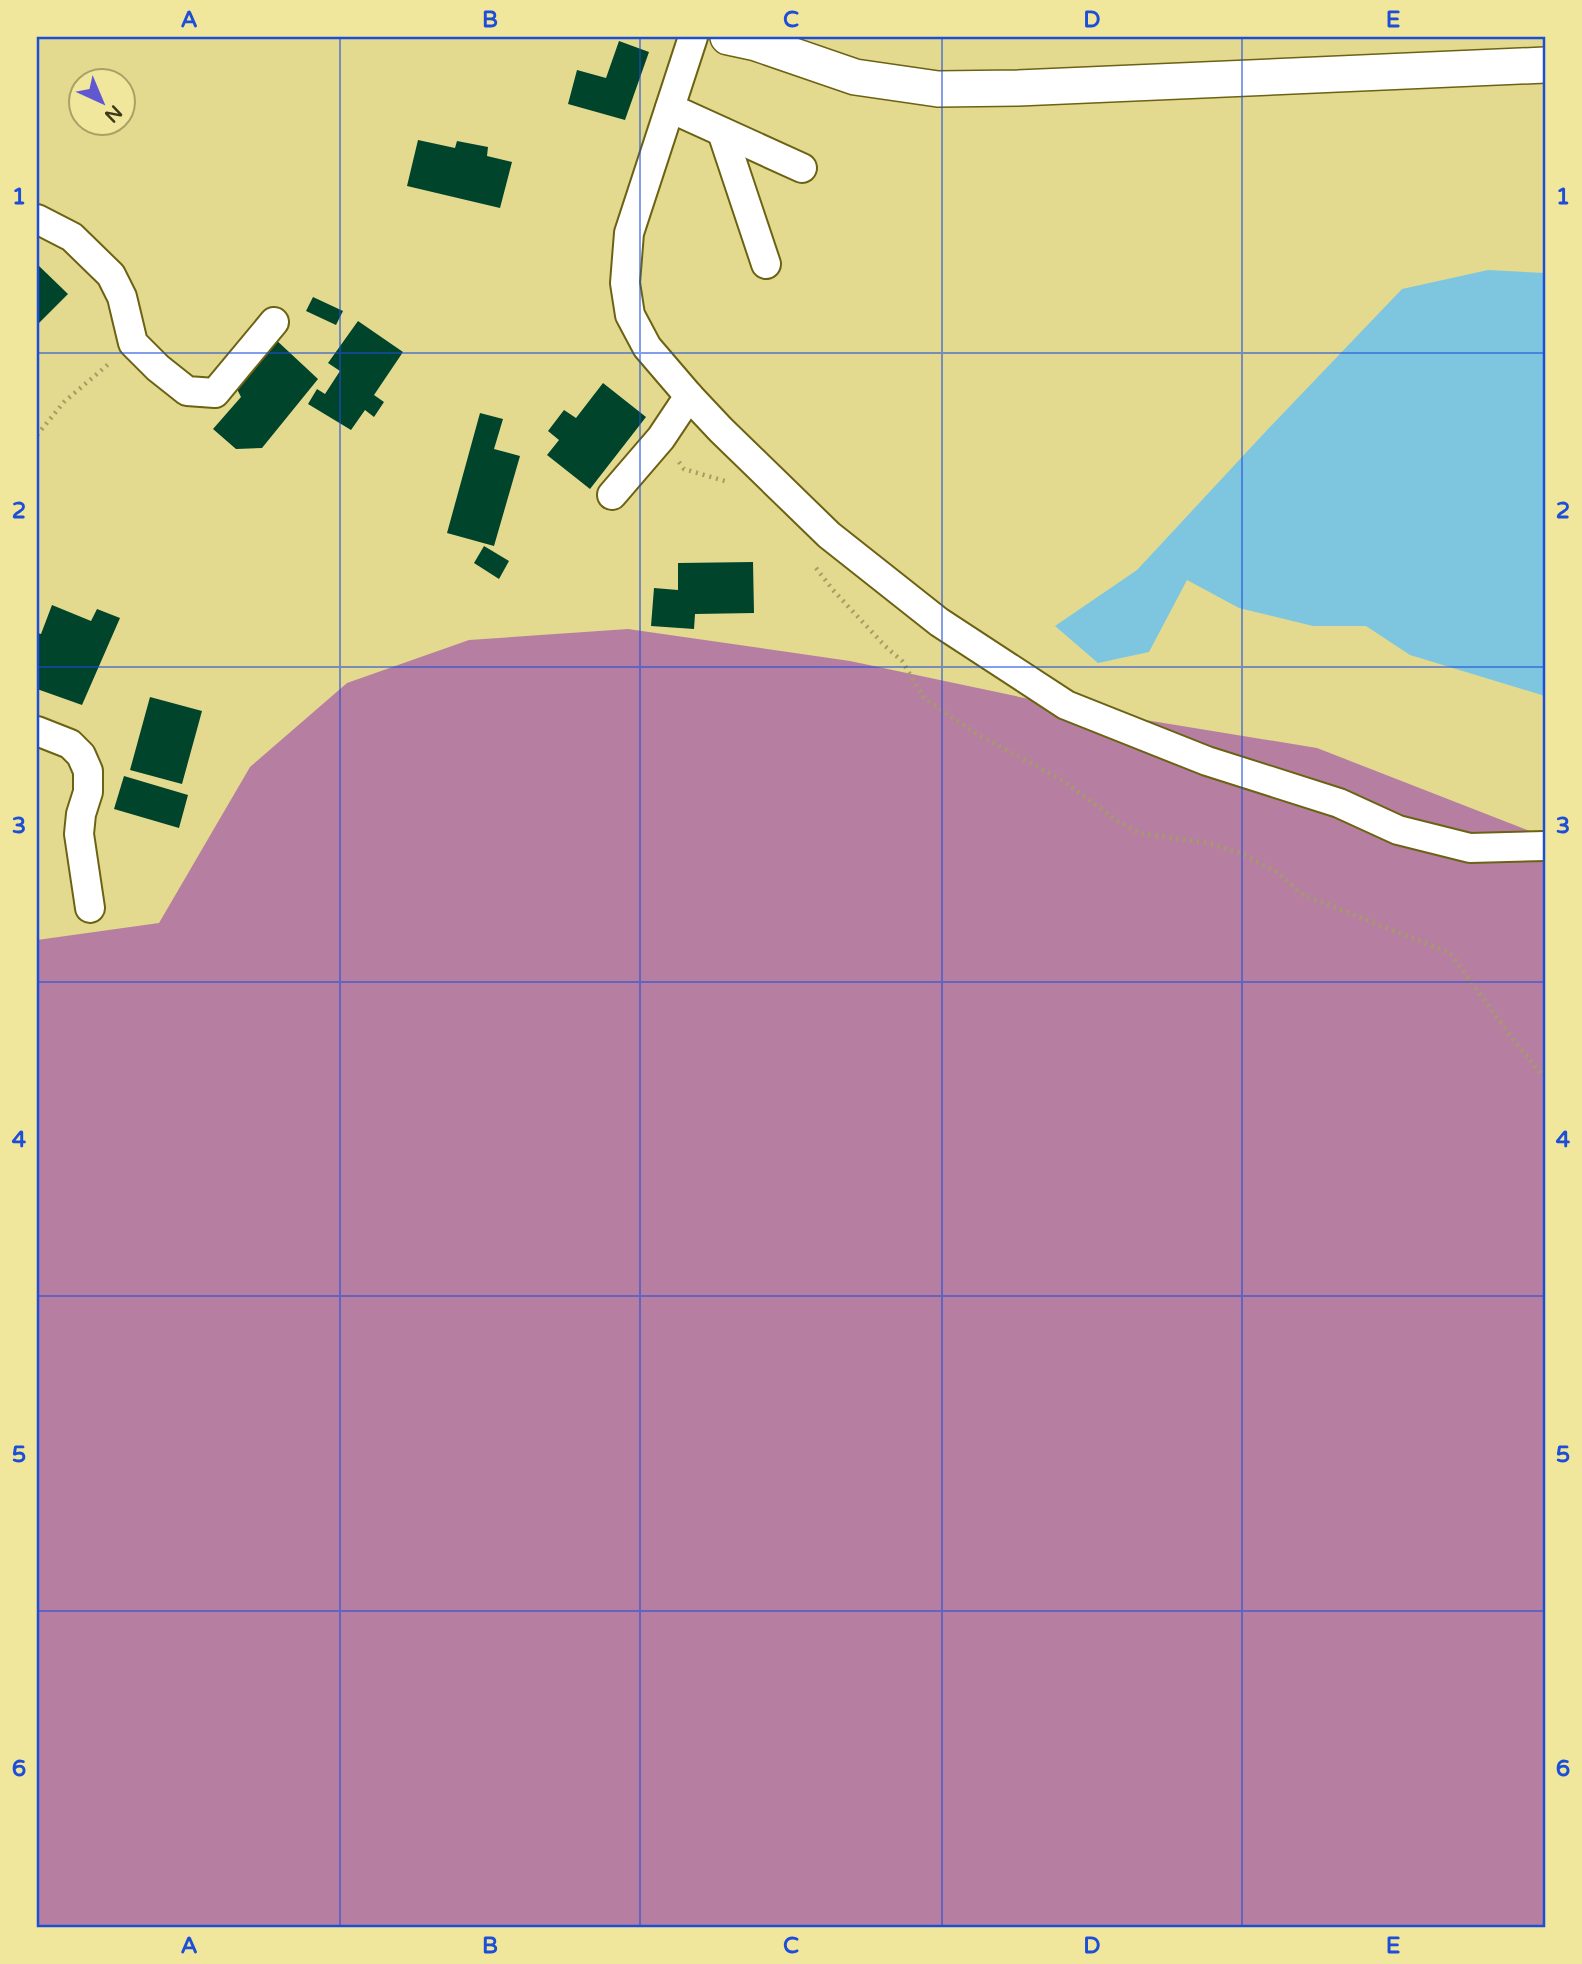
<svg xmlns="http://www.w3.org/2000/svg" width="1582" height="1964" viewBox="0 0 1582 1964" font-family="'Varela Round',sans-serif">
<rect width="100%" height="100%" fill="#e3da8f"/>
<polygon fill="#b67fa1" points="628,629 850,661 1072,708 1317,748 1545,837 1545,1927 37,1927 37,940 159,923 250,767 347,683 469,640"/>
<polygon fill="#7ec6e0" points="1488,270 1545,273 1545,696 1410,655 1366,626 1313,626 1239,608 1187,580 1149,652 1098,663 1055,626 1137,570 1268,429 1402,289"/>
<g fill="#00442c">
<polygon points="619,41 649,52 625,120 568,104 577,70 606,78"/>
<polygon points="418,140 455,148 457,141 488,147 487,156 512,162 500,208 407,186"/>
<polygon points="39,266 68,294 37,325 37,269"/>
<polygon points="313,297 343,311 336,325 306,311"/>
<polygon points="358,321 403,352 374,395 384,402 374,417 365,410 351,430 308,404 317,389 325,394 340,371 328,363"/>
<polygon points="274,338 318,379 262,448 236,449 213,429 241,397 235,385"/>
<polygon points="603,383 646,417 590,489 547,455 559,440 548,431 564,410 576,418"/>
<polygon points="480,413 503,419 494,449 520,456 494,546 447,533"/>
<polygon points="484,546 509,561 499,579 474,563"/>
<polygon points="753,562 754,613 695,614 694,629 651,626 654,588 678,590 678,563"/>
<polygon points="52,605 91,621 97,609 120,618 82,705 37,689 37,633 41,634"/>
<polygon points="150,697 202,711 182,784 130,770"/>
<polygon points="124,776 188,795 179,828 114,809"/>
</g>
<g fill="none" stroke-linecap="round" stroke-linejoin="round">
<defs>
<g id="minor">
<polyline points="693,37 629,233 625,283 630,315 647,347 689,396 721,430 829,535 939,622 1066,705 1207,761 1339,803 1398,830 1470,848 1545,846"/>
<polyline points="670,108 802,168"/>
<polyline points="722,132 766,264"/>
<polyline points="37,219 72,237 111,275 122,297 133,343 158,368 187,391 215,393 274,322"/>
<polyline points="612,495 661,438 689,396"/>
<polyline points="37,731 70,744 81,755 88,771 88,792 81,814 79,834 90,908"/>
</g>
<polyline id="tertiary" points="728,37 756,43 855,77 938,89 1018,88 1545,65"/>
</defs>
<use href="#minor" stroke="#6c6213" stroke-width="32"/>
<use href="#tertiary" stroke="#6c6213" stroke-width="38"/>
<g stroke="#a59e63" stroke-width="4.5" stroke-dasharray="2 5" stroke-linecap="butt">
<polyline points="37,435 64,402 111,362"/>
<polyline points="679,462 684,469 728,482"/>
<polyline points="816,568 833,590 885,646 902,661 924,698 977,734 1060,779 1116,820 1139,833 1208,843 1243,854 1277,872 1301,894 1450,953 1515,1042 1545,1078"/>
</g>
<use href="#minor" stroke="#fff" stroke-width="28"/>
<use href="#tertiary" stroke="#fff" stroke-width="35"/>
</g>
<path fill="none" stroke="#1d4ed8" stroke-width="2" stroke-opacity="0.55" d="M 340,37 L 340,1927M 640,37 L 640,1927M 942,37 L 942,1927M 1242,37 L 1242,1927M 37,353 L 1545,353M 37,667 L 1545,667M 37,982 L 1545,982M 37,1296 L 1545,1296M 37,1611 L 1545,1611"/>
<rect width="1582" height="1964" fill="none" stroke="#f0e79c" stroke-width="77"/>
<g transform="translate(102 102) rotate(136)"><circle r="33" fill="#f0e79c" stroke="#a8a168" stroke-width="2"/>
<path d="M0-5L12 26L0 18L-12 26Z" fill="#6157d0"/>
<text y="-10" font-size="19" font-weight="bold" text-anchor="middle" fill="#3c3819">N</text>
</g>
<rect x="38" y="38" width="1506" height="1888" fill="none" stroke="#1d4ed8" stroke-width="2.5"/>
<g font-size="23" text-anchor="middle" font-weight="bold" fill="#1d4ed8">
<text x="189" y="27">A</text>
<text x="490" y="27">B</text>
<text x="791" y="27">C</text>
<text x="1092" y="27">D</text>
<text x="1393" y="27">E</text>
<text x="19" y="204">1</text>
<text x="1563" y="204">1</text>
<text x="19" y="518">2</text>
<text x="1563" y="518">2</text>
<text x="19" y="833">3</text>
<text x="1563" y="833">3</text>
<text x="19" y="1147">4</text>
<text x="1563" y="1147">4</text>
<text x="19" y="1462">5</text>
<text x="1563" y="1462">5</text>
<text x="19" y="1776">6</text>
<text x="1563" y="1776">6</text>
<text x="189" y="1953">A</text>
<text x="490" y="1953">B</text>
<text x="791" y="1953">C</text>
<text x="1092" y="1953">D</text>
<text x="1393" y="1953">E</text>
</g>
</svg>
